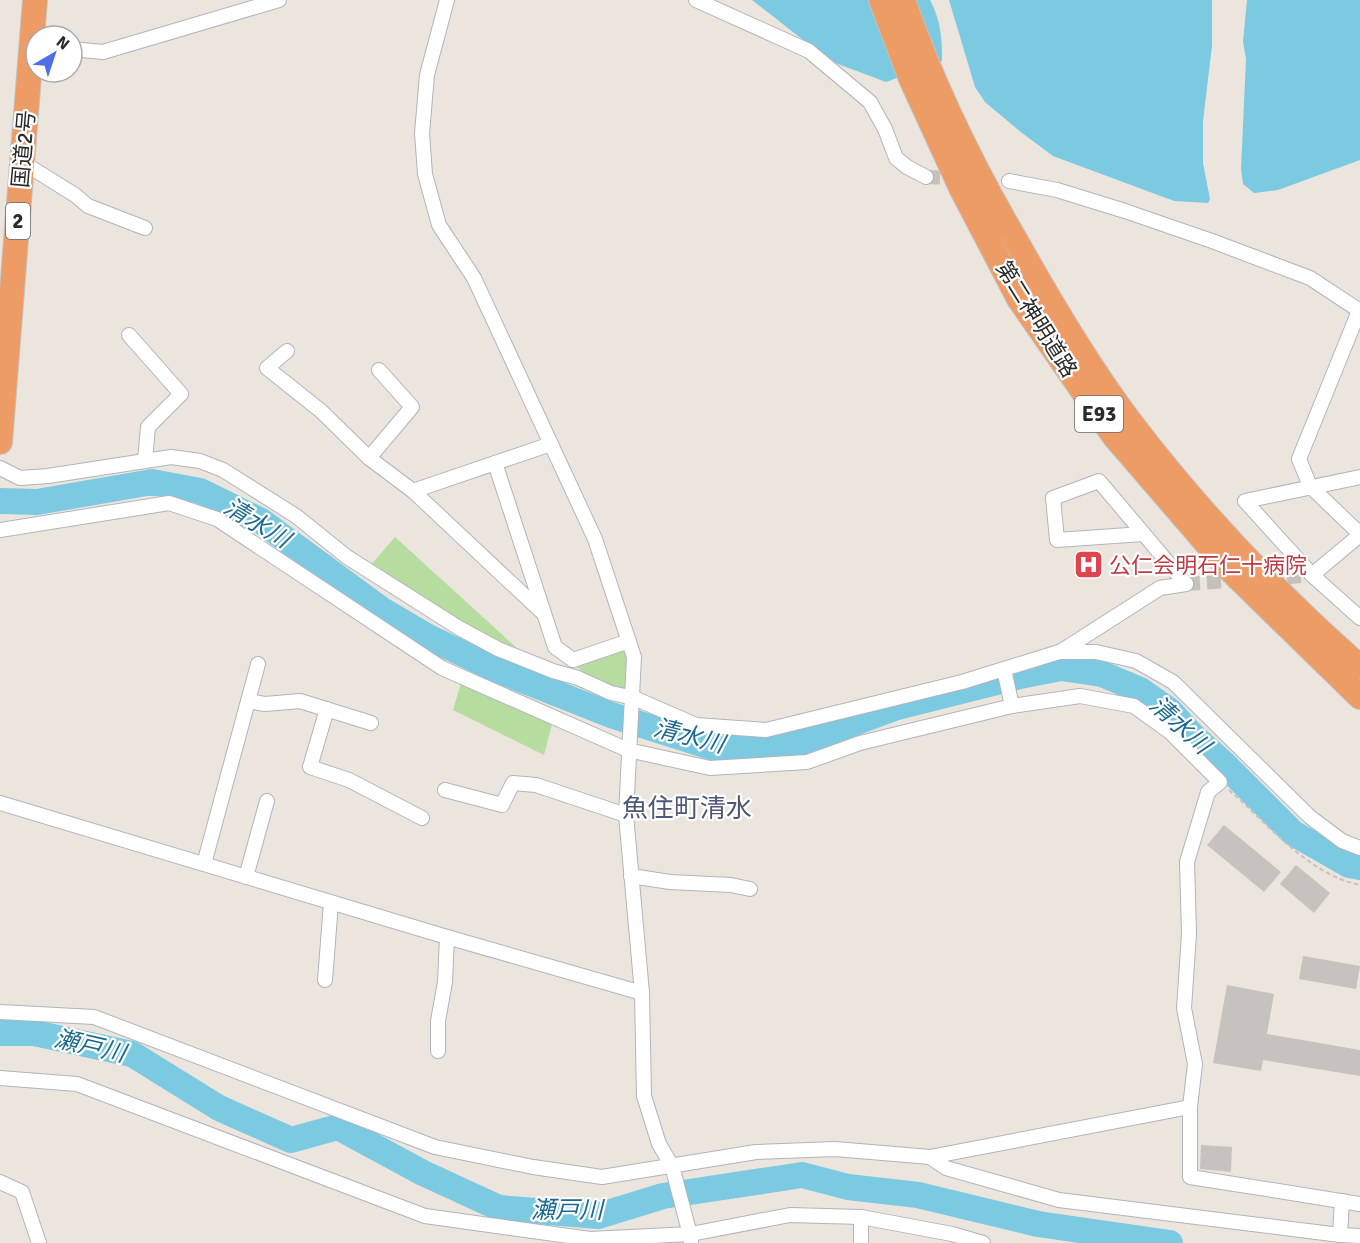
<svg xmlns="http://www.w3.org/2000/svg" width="1360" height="1243" viewBox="0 0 1360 1243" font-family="Signika,'Noto Sans JP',sans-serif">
<rect width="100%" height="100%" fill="#ebe5de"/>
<g fill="#b6dca0">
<polygon points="395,537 519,650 453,618 371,565"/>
<polygon points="622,650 626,654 628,692 611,688 574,666"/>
<polygon points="461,683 552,724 544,755 453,710"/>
</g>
<g fill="#7bcae2">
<path d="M 752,0 L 930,0 C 941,21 942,38 942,61 L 886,82 L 830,61 Z"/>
<polygon points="949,0 1212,0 1212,46 1203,121 1203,163 1210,199 1208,203 1174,201 1053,156 1022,133 985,102 975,87"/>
<polygon points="1247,0 1360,0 1360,160 1278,190 1254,193 1243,184 1241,169 1246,59 1243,42"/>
</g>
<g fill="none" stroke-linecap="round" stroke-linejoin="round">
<g stroke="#7bcae2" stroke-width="26">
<polyline points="0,501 37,502 152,482 200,491 261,521 382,610 428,637 495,669 611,715 718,749 800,743 894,708 1020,676 1061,668 1102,674 1140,690 1170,711 1193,736 1224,764 1293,833 1349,865 1360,867"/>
<polyline points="0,1033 34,1033 132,1054 219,1108 291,1140 338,1127 423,1173 499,1208 598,1216 663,1196 802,1175 848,1187 918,1195 1038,1224 1170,1243"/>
</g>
</g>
<g fill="#c6c2bd">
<polygon points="1224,825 1281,872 1264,892 1207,845"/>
<polygon points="1296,865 1330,893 1314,913 1280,884"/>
<polygon points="1303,956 1360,966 1356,989 1299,979"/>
<polygon points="1227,985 1274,994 1267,1034 1360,1050 1360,1076 1263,1060 1261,1071 1213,1063"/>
<polygon points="1201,1145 1232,1147 1231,1172 1200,1169"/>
</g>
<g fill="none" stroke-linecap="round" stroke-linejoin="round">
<g stroke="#c4c0ba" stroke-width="14" stroke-dasharray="14 7" stroke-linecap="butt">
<polyline points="926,177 959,178"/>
<polyline points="1266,579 1312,575"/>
<polyline points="1186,584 1241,580"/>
</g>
<defs>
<g id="street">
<polyline points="447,0 427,75 422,133 425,174 439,225 474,278 595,539 634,657 626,815 642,993 644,1096 659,1144 672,1166 688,1227 691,1234 691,1243"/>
<polyline points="696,0 809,51 870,102 885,129 896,158 907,167 926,177"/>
<polyline points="72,49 103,52 279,0"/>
<polyline points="22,162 75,195 88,206 145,228"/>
<polyline points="1009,181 1057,190 1125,211 1212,241 1310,278 1360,311"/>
<polyline points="1359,311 1299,459 1310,486 1360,534"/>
<polyline points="129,335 181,394 148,427 145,460"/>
<polyline points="287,351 267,368 321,411 369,458 413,491"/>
<polyline points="369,458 412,407 379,370"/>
<polyline points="495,463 555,647 573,660 629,641"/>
<polyline points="0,468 20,478 48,476 171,457 200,461 223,470 296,516 347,557 459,628 498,649 553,671 578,678 611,693 634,698 696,725 766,730 962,682 1059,652 1096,652 1136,661 1173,682 1310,817 1342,841 1360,848"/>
<polyline points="1360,477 1245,501 1312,575 1360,618"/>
<polyline points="0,530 169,503 217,519 442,668 628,750 710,768 807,762 860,743 1012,706 1080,696 1134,706 1170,732 1220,782 1208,792 1187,862 1189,934 1184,1008 1195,1064 1190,1107 1190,1177 1360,1204"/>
<polyline points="1143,534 1057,540 1053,498 1099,481 1186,584"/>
<polyline points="1312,575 1360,535"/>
<polyline points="543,613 413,491 551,444"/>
<polyline points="1060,652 1160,588 1186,584"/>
<polyline points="1004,669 1012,706"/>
<polyline points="248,701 265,704 300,701 371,723"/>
<polyline points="327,709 310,767 349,780 422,818"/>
<polyline points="445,790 502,805 513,783 536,785 626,815"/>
<polyline points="0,803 447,937 642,993"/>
<polyline points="204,864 258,664"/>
<polyline points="631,876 670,882 731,885 750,889"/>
<polyline points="246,877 267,801"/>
<polyline points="325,980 331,903"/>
<polyline points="0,1012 94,1017 435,1147 533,1167 602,1177 756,1152 835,1149 930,1157 1190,1107"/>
<polyline points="438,1051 438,1021 445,982 447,937"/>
<polyline points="0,1078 77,1084 425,1216 590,1239 691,1234 790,1215 861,1217 952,1234 983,1243"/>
<polyline points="930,1157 946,1168 1059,1200 1340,1235 1360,1236"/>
<polyline points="0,1182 22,1192 39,1243"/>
<polyline points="1340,1235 1342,1201"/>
<polyline points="861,1243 861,1217"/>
</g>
<g id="highway">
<polyline points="881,0 911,79 962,190 1019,299 1114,436 1226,566 1360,697"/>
<path d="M 903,0 C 933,86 973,168 1019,246 C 1052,305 1087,364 1128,419 C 1196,509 1276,593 1360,667"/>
<polyline points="0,442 35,0"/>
</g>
</defs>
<use href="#street" stroke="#b1b4bc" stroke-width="16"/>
<use href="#highway" stroke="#c3c3c3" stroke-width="26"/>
<path stroke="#c3c3c3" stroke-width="2" stroke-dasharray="4.5 3" stroke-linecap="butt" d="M 1229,790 C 1267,823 1309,875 1360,885"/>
<use href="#street" stroke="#fff" stroke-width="14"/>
<use href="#highway" stroke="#ed9c66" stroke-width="24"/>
</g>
<defs>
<symbol id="hospital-square" viewBox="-11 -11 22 22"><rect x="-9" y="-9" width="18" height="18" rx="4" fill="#e0444e" stroke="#fff"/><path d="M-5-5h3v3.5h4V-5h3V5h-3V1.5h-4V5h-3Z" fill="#fff"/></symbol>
</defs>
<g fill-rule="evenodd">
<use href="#hospital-square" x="1072" y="548" width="33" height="33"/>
</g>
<g text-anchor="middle" stroke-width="4.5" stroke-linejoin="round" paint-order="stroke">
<g fill="#fff" stroke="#6a6a6a" stroke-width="1.5">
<rect x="6" y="203" width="24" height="36" rx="4.5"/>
<rect x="1075" y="396" width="48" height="36" rx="4.5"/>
</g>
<g font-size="21" font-weight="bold" fill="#2a2a2a">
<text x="18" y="228">2</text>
<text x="1099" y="421">E93</text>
</g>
<g font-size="22" fill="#2a2a2a" stroke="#fff">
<text transform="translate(23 149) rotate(-85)" y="8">国道2号</text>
<text transform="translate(1037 319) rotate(58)" y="8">第二神明道路</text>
</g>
<g font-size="22" fill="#be3a42" stroke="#fff" text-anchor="start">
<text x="1109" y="573">公仁会明石仁十病院</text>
</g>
<g font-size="24" font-style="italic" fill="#1b698d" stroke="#fff">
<text transform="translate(257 523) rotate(31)" y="8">清水川</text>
<text transform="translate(1180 725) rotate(42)" y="8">清水川</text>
<text transform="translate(689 736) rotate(14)" y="8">清水川</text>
<text transform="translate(90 1046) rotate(13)" y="8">瀬戸川</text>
<text x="567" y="1218">瀬戸川</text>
</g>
<g font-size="26" fill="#4f5776" stroke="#fff">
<text x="687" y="817">魚住町清水</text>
</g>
</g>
<g transform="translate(54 54) rotate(39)"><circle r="28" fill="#ffffff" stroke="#aaaaaa" stroke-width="1.5"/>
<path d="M0-4.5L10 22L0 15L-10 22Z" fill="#4e6fe7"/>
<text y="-9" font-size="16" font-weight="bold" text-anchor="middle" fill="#2a2a2a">N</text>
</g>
</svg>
